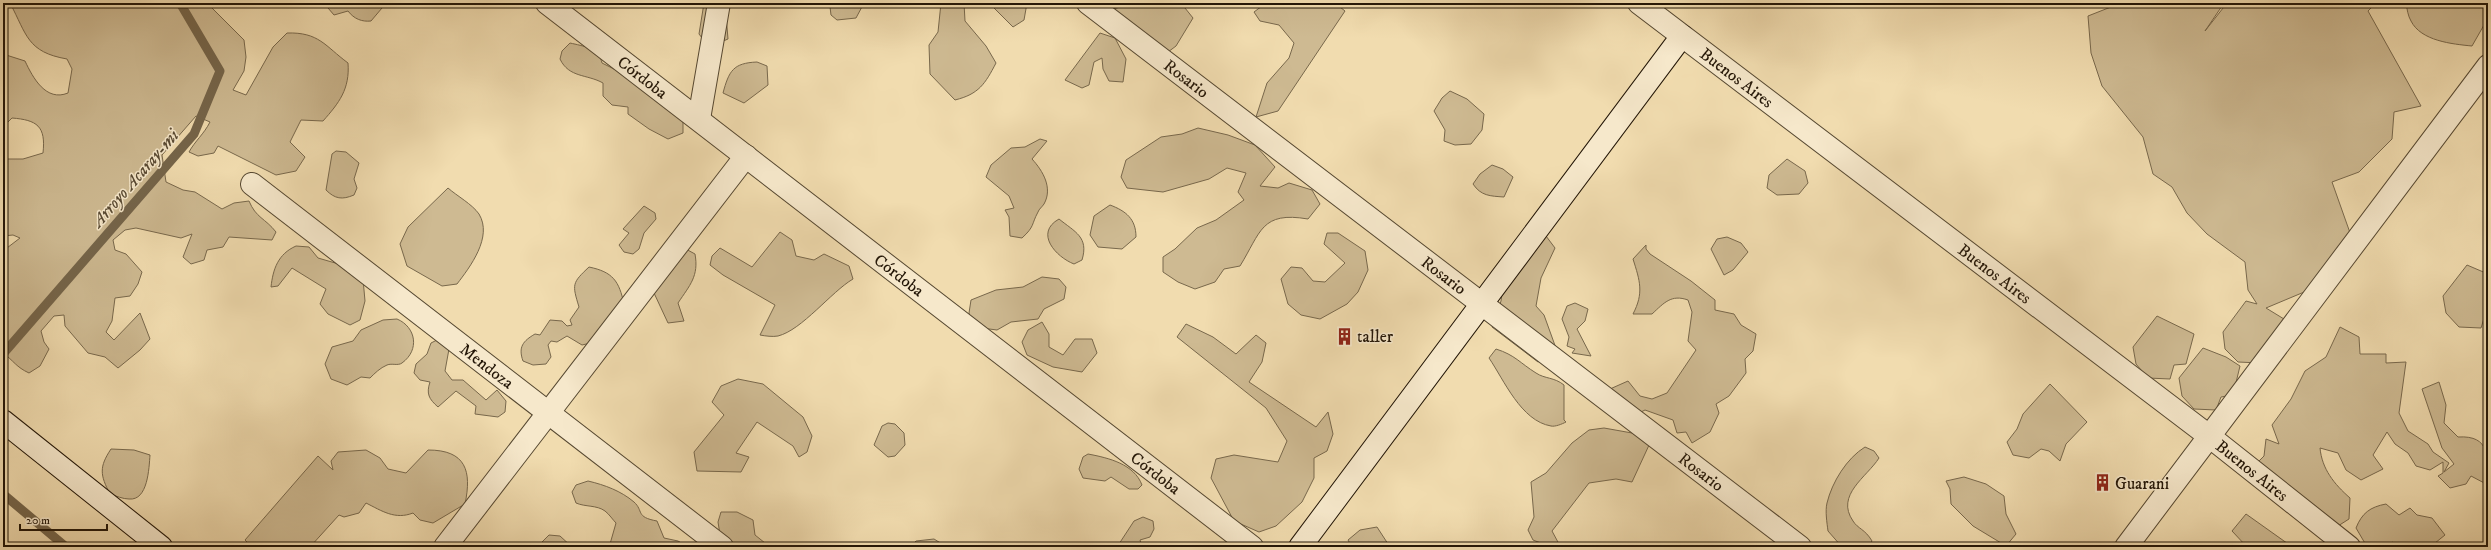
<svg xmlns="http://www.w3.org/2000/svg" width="2491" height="550" viewBox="0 0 2491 550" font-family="'IM FELL DW Pica',serif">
<rect width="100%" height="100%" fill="#f1dcaf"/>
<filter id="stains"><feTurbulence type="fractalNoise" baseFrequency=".005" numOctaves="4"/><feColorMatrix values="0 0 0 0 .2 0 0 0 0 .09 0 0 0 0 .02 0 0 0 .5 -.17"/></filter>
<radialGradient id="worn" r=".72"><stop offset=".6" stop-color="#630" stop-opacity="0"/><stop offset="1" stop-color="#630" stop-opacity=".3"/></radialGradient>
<g fill="#ceba92" stroke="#78684c">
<path d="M 10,3 L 207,3 L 244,40 L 246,57 L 244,71 L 233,90 L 246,95 L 273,47 L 287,33 C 319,32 325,46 348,63 C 350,89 339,103 323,121 L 301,120 L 290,142 L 305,157 L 296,171 L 276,175 L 218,146 L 214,153 L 198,156 L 189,152 C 195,141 204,134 210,122 L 196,116 L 162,155 L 166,182 L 183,190 L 195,192 L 222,209 L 234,203 L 249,201 C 256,218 265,218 276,232 L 272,240 L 229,237 L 223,247 L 207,250 L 204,260 L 191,264 L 183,257 L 192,234 L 181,238 L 136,228 L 125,230 L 113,240 L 115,250 L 126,254 L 142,272 L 138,284 L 130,296 L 115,298 L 112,321 L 106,332 L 114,340 L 140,313 L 150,339 L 140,350 L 118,368 L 105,357 L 88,353 L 65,326 L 64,315 L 54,316 L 41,331 L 44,342 L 49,349 L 40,366 L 29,373 C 16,367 14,361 3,353 L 3,251 L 20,238 L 13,235 L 3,236 L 3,159 L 23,159 L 43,153 C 46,126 37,120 12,118 L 3,127 L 3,54 L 25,61 C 33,78 46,102 68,93 L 72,69 L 67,59 C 27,52 27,35 10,3 Z"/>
<path d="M 331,3 L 383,3 L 382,8 L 371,21 C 362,22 354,19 348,11 L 334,15 L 328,8 Z"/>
<polygon points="704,3 725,3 728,39 709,47 699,34"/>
<polygon points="838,3 864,3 856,18 837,20 831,15 830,7"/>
<path d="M 941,3 L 964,3 L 965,21 L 986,46 L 996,63 C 985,84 979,94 955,100 L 930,74 L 929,45 L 938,32 Z"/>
<polygon points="995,3 1027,3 1024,20 1013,27 993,7"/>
<polygon points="1134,3 1181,3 1193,18 1176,46 1168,52 1110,10"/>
<polygon points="1266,3 1335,3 1345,11 1278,111 1256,117 1267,83 1289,58 1294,43 1279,25 1260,21 1254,12"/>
<polygon points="2121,3 2139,3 2152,7 2158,3 2224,3 2205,31 2227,3 2376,3 2368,11 2421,106 2394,112 2392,139 2359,172 2332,182 2354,244 2309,290 2266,308 2284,319 2260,363 2238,362 2225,349 2223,332 2246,301 2257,304 2248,290 2245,262 2207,234 2187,213 2172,187 2153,174 2143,137 2102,86 2091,53 2088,16"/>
<path d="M 2406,3 L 2488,3 L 2488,18 L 2472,46 C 2452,44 2421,41 2411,21 C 2408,16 2407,9 2406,3 Z"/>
<polygon points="1100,33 1115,38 1126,59 1123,82 1109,81 1103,69 1102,58 1094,62 1089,85 1082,88 1065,80"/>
<path d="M 570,43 C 583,46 599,48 602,63 L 620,72 L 683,121 L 683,133 L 668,139 L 649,129 L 628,114 L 628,107 L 612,105 L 603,96 L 603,83 C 587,74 569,78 560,59 L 562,51 Z"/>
<path d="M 757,62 L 767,66 L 768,85 L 744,103 L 723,93 C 729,71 733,63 757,62 Z"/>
<polygon points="1450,91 1467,99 1484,114 1482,130 1471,144 1455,145 1444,141 1445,130 1434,111 1442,98"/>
<path d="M 1198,128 L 1228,135 L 1255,145 L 1275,167 L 1260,186 L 1278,188 L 1289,183 L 1312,190 L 1320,204 L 1308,219 C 1261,211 1261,232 1240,266 L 1224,269 L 1215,282 L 1195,289 L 1178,282 L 1163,272 L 1163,257 L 1175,249 L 1197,228 L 1216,220 L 1244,200 L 1238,192 L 1246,173 L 1227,168 L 1209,179 L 1163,192 L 1127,188 L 1121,177 L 1126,160 L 1161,137 L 1182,134 Z"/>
<path d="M 1040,139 L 1047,141 L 1032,159 C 1043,171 1053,188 1044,204 C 1042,207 1039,209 1038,212 C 1031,225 1035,226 1022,238 L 1010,236 L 1009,217 L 1005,210 L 1014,208 L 1009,196 L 986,177 L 991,165 L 1011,148 L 1025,147 Z"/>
<path d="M 336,151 L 346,152 L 359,163 L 354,179 L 357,188 L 354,195 C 342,200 335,199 326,190 L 332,154 Z"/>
<polygon points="1787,159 1805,171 1808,183 1799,194 1777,195 1767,188 1769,175"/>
<path d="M 1492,165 L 1503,169 L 1513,177 L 1504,197 C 1490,196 1481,196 1473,184 L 1480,174 Z"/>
<path d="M 448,188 C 457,196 472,204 479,214 C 493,237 470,267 457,284 L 442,286 L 407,266 L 400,244 L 408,227 Z"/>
<path d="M 1110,205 C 1126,211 1136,219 1136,237 L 1122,249 L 1098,247 L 1090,235 L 1094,216 Z"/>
<polygon points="644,206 655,213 656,219 644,233 639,249 633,254 624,252 619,245 629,233 623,229"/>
<path d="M 1059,219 C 1075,232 1089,237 1082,260 L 1074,264 C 1056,257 1034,233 1059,219 Z"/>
<path d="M 780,232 L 792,240 L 796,256 L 814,260 L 824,254 L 849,266 L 853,279 C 831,292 802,330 778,336 C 773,337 765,336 760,335 L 775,305 L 723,275 L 710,265 L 712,256 L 720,248 L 752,267 Z"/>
<polygon points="1327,233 1338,233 1365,251 1368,270 1358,292 1347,304 1320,319 1301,315 1288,304 1281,279 1291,267 1302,268 1313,281 1325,282 1345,263 1324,244"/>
<polygon points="1546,236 1555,248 1541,278 1536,306 1544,315 1557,351 1538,362 1492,327 1501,301 1503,286"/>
<polygon points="1727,237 1741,243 1748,252 1733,270 1724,275 1711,249 1717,239"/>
<path d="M 1646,245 L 1646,249 L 1650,254 L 1691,281 L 1715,300 L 1715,310 L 1734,314 L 1741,325 L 1756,334 L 1753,351 L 1745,359 L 1746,373 L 1729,396 L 1716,404 L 1719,413 L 1710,432 L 1692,443 L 1686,432 L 1677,433 L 1673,420 L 1645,410 L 1635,415 L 1610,389 L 1628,381 L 1640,396 L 1652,399 L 1667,393 L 1696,350 L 1688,341 L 1692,312 L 1688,300 C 1671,294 1664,303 1652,314 L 1633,314 C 1644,293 1640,281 1633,259 Z"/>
<path d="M 296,246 L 309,247 L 318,258 L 349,267 L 363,279 L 365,301 L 360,320 L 350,325 L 328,314 L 320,304 L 326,289 L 292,268 L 278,286 L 271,287 C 273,269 278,254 296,246 Z"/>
<path d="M 684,248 L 695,254 C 699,276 690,285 678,303 L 684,321 L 668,323 L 654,293 Z"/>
<polygon points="2467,265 2488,274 2488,314 2485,315 2481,328 2459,327 2446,313 2443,296"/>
<path d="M 589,267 C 613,272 619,281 624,304 L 595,342 L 582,345 L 567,336 L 557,342 L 551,341 L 548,345 L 551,357 L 546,364 L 533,365 L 523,361 C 518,347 523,341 535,334 L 540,335 L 550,320 L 562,321 L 567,326 L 572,325 L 570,320 L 579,307 C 572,284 572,283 589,267 Z"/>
<polygon points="1042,277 1059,279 1066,287 1064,299 1044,309 1038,319 1011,322 997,330 974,327 969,313 971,300 996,290 1023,287"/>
<polygon points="1575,303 1588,309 1585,321 1577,329 1591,356 1572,353 1575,349 1567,346 1569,337 1562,319 1567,306"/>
<polygon points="2157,316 2194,334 2186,364 2174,365 2170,379 2148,378 2136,364 2133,347"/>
<path d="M 397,319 C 416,327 420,350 402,363 C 398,366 392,363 387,365 C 380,368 375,373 370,378 L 361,377 L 347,385 L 331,379 L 325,364 L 332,347 L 353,341 L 361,330 L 383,320 Z"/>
<polygon points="1042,322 1049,334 1049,347 1063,355 1075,339 1092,339 1097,353 1082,372 1053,367 1027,355 1022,342 1028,330"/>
<polygon points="1186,324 1213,337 1236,354 1256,335 1266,343 1262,362 1249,382 1316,427 1328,412 1333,434 1327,451 1314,458 1314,478 1302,502 1276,526 1259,532 1234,521 1211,478 1216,459 1234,455 1278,462 1287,441 1266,408 1177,337"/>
<path d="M 2340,327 L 2359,337 L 2360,354 L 2386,354 L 2386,363 L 2406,362 L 2399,413 L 2408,431 L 2428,444 L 2433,452 L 2449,463 L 2444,472 L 2454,464 L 2442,448 L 2422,389 L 2439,382 L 2446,405 L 2444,423 L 2458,437 C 2491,435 2488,458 2488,485 L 2471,476 L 2466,484 L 2450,488 L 2438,476 L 2443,473 L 2443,462 L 2430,470 L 2416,466 L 2408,453 L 2395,444 L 2387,432 L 2373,455 L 2383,469 L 2361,480 L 2346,470 L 2338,453 L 2320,448 C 2322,469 2334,484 2350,498 L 2349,519 L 2338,526 L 2251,469 L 2264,456 L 2266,439 L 2279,444 L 2272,425 L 2291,399 L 2305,371 L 2326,357 Z"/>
<path d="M 439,339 L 449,349 L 445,371 L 452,380 L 463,380 L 486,400 L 497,390 L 506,401 L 505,412 L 498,417 L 475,414 L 476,406 L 456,391 L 438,407 C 429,399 426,394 430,382 L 420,380 L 414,373 L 416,364 L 427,354 L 431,343 Z"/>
<polygon points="2203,348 2226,357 2240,366 2233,395 2221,397 2216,410 2194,409 2182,396 2179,378"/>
<path d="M 1496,349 C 1515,355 1520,363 1536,373 C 1545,379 1554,377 1564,385 L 1564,420 L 1566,422 C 1562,424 1555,427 1551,426 C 1521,421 1504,380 1489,358 Z"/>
<polygon points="738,379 763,384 803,417 812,436 807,452 799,457 793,446 757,422 736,453 749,457 741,472 697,471 694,452 724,415 712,402 721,386"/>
<polygon points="2050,384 2087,422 2066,444 2060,461 2049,451 2041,449 2029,458 2013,455 2007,442 2017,429 2023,414"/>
<polygon points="888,423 895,424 904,433 905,445 895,456 888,457 874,445 882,426"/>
<polygon points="1604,428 1632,433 1650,443 1632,482 1616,479 1589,483 1552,531 1559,544 1551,547 1533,540 1528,530 1534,517 1531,482 1546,473 1572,443 1589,430"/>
<path d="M 1865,447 L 1874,451 L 1879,458 C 1867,477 1835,495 1853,521 C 1858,529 1865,529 1872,541 L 1868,547 L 1842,547 L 1828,531 C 1827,523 1825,511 1827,503 C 1832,482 1847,458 1865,447 Z"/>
<path d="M 111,449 L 134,450 L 150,455 C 149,468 148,501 129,499 C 123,499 116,496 110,494 C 100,475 99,467 111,449 Z"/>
<path d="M 366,450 L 380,458 L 388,469 L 406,473 L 428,450 C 466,450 472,471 465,504 L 433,523 L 420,520 L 413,513 C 395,520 382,511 366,503 L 359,513 L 344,517 L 339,515 L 310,547 L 252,547 L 245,540 L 318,456 L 333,470 L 331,461 L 338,452 Z"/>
<path d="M 1088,454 C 1109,458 1134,464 1142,485 L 1138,489 L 1129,489 L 1111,477 L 1105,481 L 1083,478 L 1079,469 L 1083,457 Z"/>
<polygon points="1964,477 1986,484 2004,496 2006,514 2016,534 2006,546 1973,526 1951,504 1950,489 1946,481"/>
<path d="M 588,481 C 605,485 621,491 634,502 C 644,511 635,517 657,521 L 664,538 L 678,541 L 688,547 L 604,547 L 610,544 L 616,523 C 613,520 609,514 605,511 C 597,505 585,507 576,503 L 572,492 L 576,485 Z"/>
<path d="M 2386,504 L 2399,515 L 2410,508 L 2417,515 L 2432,518 L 2445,535 L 2430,547 L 2392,547 L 2393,542 L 2382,547 L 2366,545 L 2356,528 C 2362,513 2370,507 2386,504 Z"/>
<polygon points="721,512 737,512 753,520 755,535 770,547 722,547 718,522"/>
<polygon points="2246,514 2291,546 2292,547 2247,547 2232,531"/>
<polygon points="1143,517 1153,521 1154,529 1150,537 1140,540 1142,547 1117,547 1134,521"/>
<polygon points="1377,527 1390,547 1352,547 1348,540 1360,530"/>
<polygon points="549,535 560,536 572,547 537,547"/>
<polygon points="934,539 947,547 910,547 916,541"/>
</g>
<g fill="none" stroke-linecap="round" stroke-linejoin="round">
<g stroke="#75654a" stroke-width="9">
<polyline points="3,354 194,134 220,71 180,3"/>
<polyline points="3,494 66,547"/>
</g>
<defs>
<g id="street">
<path id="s1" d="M 547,3 L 1252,547"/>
<path id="s2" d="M 1088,3 L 1800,547"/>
<path id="s3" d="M 1639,3 L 2209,436 L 2349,547"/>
<polyline points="699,119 719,3"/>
<path id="s4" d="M 252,184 L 722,547"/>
<polyline points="445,547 746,156"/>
<polyline points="2126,547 2488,66"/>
</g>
<g id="secondary">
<polyline points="3,421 161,547"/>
<polyline points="1300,547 1682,36"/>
</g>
</defs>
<use href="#street" stroke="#564831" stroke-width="24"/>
<use href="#secondary" stroke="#231607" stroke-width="24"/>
<use href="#street" stroke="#f6e8cb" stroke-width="22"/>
<use href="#secondary" stroke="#f6e8cb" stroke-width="22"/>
</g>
<defs>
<symbol id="building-bare" viewBox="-9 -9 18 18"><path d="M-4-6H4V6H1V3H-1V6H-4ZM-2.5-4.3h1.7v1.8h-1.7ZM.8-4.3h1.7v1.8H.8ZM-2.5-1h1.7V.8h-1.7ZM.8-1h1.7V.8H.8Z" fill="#8f2418" stroke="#f6e8cb" stroke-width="2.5" paint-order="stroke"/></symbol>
</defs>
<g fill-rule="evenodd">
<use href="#building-bare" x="1332" y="324" width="25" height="25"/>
<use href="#building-bare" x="2090" y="470" width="25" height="25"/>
</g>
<g text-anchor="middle" stroke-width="3" stroke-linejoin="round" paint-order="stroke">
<g font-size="17" fill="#231607" stroke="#f6e8cb">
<text dy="6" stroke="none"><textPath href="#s1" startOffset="121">Córdoba</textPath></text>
<text dy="6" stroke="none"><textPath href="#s3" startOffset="123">Buenos Aires</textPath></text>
<text dy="6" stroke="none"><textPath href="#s2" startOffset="124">Rosario</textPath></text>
<text dy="6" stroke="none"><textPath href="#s3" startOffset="447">Buenos Aires</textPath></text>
<text dy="6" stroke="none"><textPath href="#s1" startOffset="445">Córdoba</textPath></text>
<text dy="6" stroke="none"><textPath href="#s2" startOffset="448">Rosario</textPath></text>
<text dy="6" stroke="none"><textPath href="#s4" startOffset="297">Mendoza</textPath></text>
<text dy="6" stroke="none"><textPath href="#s3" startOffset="771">Buenos Aires</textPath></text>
<text dy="6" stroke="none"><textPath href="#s2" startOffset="772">Rosario</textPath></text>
<text dy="6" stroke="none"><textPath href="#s1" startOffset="769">Córdoba</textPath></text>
</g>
<g font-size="17" fill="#231607" stroke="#f6e8cb" text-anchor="start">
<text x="1357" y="342">taller</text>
<text x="2115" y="489">Guarani</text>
</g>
<g font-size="18" font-style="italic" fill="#594a33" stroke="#f6e8cb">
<text transform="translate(135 178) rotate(-49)" y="6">Arroyo Acaray-mi</text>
</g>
</g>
<rect width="2491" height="550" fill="none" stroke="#f1dcaf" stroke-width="16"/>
<rect x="4" y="4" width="2483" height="542" fill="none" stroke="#231607" stroke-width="2"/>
<rect x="8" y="8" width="2475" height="534" fill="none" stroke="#231607"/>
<path d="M20 524v6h87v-6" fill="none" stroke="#231607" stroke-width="2"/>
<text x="26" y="524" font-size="12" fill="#231607" stroke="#f6e8cb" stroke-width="3" paint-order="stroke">20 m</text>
<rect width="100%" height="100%" filter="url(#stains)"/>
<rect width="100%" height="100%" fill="url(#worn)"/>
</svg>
